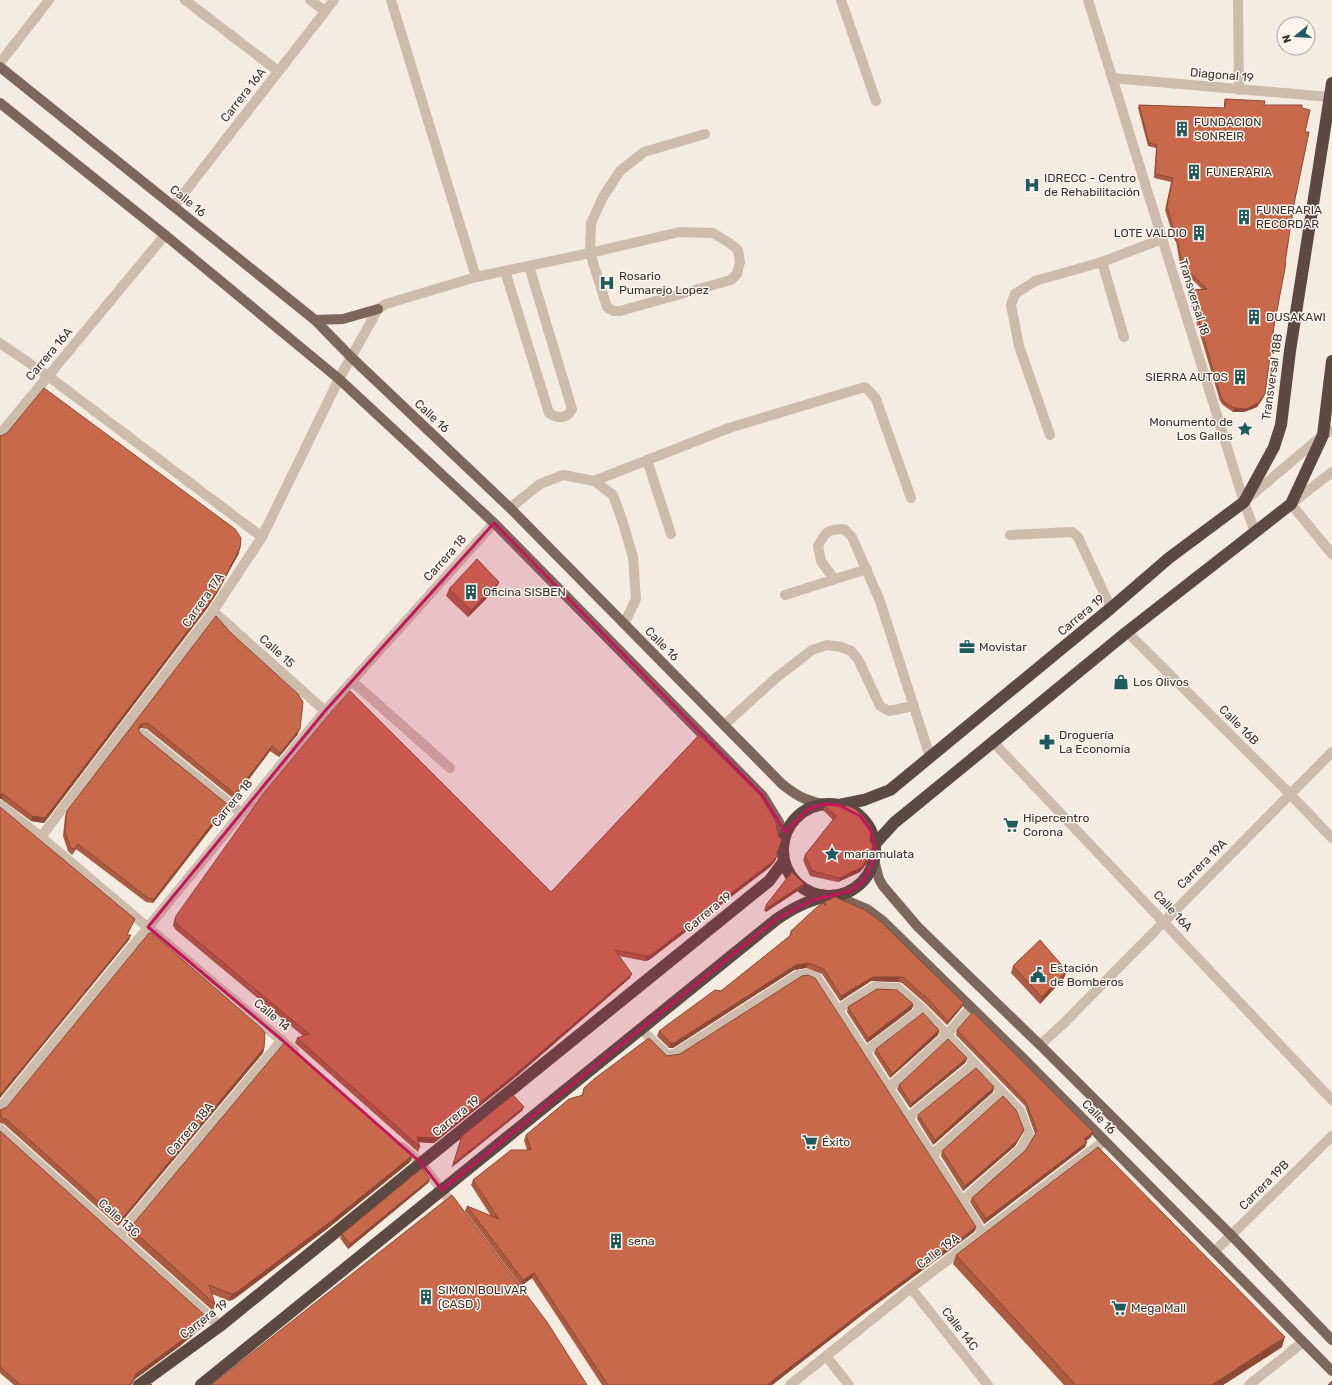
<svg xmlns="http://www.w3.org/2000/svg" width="1332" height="1385" viewBox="0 0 1332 1385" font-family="Rubik,sans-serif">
<rect width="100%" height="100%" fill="#f4ebe1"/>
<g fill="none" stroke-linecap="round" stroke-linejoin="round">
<g stroke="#cdbbac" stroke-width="10">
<polyline points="185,0 278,71"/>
<polyline points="310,0 325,11"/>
<polyline points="391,0 476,277"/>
<polyline points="841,0 876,101"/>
<polyline points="1088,0 1244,502 1255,532"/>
<polyline points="1238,0 1239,90"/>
<polyline points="0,63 49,0"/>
<polyline points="1112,78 1329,97"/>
<polyline points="174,206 334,0"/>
<polyline points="1102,262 1124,337"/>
<path d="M 505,271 L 549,413 C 558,419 567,419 572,409 L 529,266"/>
<polyline points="0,343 48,376 262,537"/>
<polyline points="0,434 165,235"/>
<polyline points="1050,435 1019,346 1011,305 1015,294 1035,281 1102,262 1162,239"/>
<polyline points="647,460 671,534"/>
<polyline points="1332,472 1291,504 1332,554"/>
<polyline points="594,481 729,428 865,387 871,393 876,399 911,498"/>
<polyline points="1247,499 1323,435 1332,430"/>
<polyline points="510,508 540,484 563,475 594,481 613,495 622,520 633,557 636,599 624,624"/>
<polyline points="1010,535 1072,532 1078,537 1111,608"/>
<path d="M 834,579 L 821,561 L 818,546 C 825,532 828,529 844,529 L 852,537 L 880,601 L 930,757"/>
<polyline points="785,595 867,569"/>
<polyline points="213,611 325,711"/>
<polyline points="1127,632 1290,794 1332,838"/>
<polyline points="352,681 450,768"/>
<polyline points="724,725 776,678 812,650 827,645 841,647 851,651 858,659 880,706 889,711 914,706"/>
<polyline points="143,734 241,813"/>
<polyline points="993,742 1332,1100"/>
<polyline points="0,805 41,837 294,1051"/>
<polyline points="41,837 213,611 262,537 339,379 378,309 386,304 476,277 590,253 680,232 713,233 731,244 738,250 740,262 737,274 731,280 620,311 613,311 607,307 590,253 591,223 603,197 620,171 644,152 705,134"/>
<polyline points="641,1029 667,1055 675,1054 798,975 807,974 817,978 962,1201 1020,1150 1029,1135 1020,1111 922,1009 898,988 874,987 837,1010"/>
<polyline points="1040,1045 1063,1024 1332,752"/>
<polyline points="865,1052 922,1009"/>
<polyline points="889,1088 947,1035 971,1007"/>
<polyline points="0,1108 325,711 494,523"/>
<polyline points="908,1118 974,1064"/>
<polyline points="0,1129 220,1326"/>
<polyline points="402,1147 421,1163 456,1209"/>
<polyline points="932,1155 1002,1092"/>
<polyline points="962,1201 983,1234"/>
<polyline points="119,1235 282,1040"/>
<polyline points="1214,1252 1332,1136"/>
<polyline points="911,1288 988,1385"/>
<polyline points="826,1356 849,1385"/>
<polyline points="790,1385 911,1288 1104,1141"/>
<polyline points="1249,1385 1303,1342"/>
</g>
<g stroke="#7d675c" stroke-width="10">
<path d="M 0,67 L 315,320 L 351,357 L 510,508 L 782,784 C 797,796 804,800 823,804"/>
<polyline points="0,103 165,235 339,379 494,523 763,796 779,822 784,840"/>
<polyline points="315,320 343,319 378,309"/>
<polyline points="874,860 879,879 883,886 918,927 1040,1045 1231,1235 1332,1340"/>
<polyline points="836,896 867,909 883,921 1024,1059 1332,1371"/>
</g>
<g stroke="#5c4a42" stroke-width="12">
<circle cx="829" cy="850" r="46"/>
<polyline points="839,805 864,800 890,790 1111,608 1169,558 1244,502 1274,447 1281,425 1290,351 1332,83"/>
<polyline points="875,844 894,823 993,742 1127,632 1291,504 1323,435 1332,361"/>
<polyline points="139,1385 220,1326 769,881 784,861"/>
<path d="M 201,1385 L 777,919 C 795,907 807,901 828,896"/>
</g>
</g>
<g fill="#ac5a40">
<polygon points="1225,99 1264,105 1302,108 1305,132 1294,204 1274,326 1263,398 1257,407 1244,412 1233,412 1223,405 1220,401 1188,294 1190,290 1202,289 1181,269 1176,241 1175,241 1165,210 1171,182 1154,178 1156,148 1148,146 1138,108 1139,105 1224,108 1224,103"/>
<polygon points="0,435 239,553 217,593 208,607 44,823 31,821 1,799 0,799"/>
<polygon points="499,582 496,589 468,617 446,596 449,589"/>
<polygon points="216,616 298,734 279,757 270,751 234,799 147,729 141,728 139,729 139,731 141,734 227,804 226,809 153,903 146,902 76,849 72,855 68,851 63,836 65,816 67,811"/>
<polygon points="825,806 870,838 870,839 868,862 860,872 838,882 810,876 803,860 805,855 833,820 823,810"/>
<polygon points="776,855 777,856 775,861 770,867 649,960 645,961 619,956 630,978 517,1076 434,1143 418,1142 420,1147 418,1152 295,1043 297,1038 303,1036 176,930 173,926 174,920 176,916 551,892"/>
<polygon points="802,888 766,912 764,910 766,905"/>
<polygon points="824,902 964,1003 962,1007 947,1025 926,1004 902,983 898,982 871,981 840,1001 822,974 806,968 794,970 673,1048 669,1048 657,1036 659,1031 721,991 789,937 791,931 823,904"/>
<polygon points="1013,966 1064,978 1040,1004 1011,973"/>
<polygon points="913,1004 912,1009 867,1043 847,1012 848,1007"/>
<polygon points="939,1030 938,1035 890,1078 874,1053 876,1049"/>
<polygon points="957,1030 1091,1137 1086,1141 1085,1147 984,1224 970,1202 972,1198 1026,1150 1035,1134 1025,1106 956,1035"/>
<polygon points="264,1048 263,1053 118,1226 4,1124 0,1123 0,1111"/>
<polygon points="667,1056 976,1227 974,1232 862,1315 772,1385 602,1385 532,1278 521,1286 465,1211 467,1206 491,1216 471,1185 473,1180 527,1150 524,1140 526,1135 582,1095 584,1088"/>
<polygon points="967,1058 965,1063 910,1108 897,1089 899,1085"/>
<polygon points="993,1092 933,1145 917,1119 918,1115"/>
<polygon points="1024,1130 1022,1134 1015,1146 963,1191 941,1156 942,1151"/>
<polygon points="0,1131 209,1319 207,1323 180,1346 135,1379 132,1385 14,1385 0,1373"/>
<polygon points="413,1155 410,1162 327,1229 234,1299 229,1301 212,1294 215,1304 213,1311 128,1235 130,1228"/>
<polygon points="430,1179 428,1183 348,1249 340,1238 342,1234"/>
<polygon points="956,1255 1282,1347 1223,1385 1064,1385 953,1264"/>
</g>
<g fill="#8c4a34">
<polygon points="1265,394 1263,398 1257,407 1244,412 1233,412 1234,408"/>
<polygon points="240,548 239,553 217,593 208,607 44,823 31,821 32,816"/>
<polygon points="499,582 496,589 468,617 471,610"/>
<polygon points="143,723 141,728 138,730 139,726"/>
<polygon points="300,729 298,734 279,757 280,753"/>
<polygon points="272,746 270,751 234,799 235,794"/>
<polygon points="0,794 3,794 1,799 0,799"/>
<polygon points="227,804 226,809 153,903 154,899"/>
<polygon points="78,844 76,849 72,855 74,850"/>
<polygon points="777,856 775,861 770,867 649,960 645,961 647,956 775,859"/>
<polygon points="869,857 868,862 860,872 838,882 840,878"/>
<polygon points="804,884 802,888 766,912 768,907"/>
<polygon points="131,935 129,940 0,1098 0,1095"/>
<polygon points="808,963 806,968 794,970 673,1048 669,1048 671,1043 796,965"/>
<polygon points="1067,971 1064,978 1040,1004 1042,997"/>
<polygon points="632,974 630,978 517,1076 434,1143 415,1142 417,1137"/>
<polygon points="873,977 900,977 898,982 871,981 840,1001 841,996"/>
<polygon points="964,1003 962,1007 947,1025 948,1021"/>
<polygon points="913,1004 912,1009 867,1043 868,1038"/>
<polygon points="939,1030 938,1035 890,1078 892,1074"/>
<polygon points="264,1048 263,1053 118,1226 120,1221"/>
<polygon points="967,1058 965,1063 910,1108 911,1104"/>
<polygon points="994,1087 993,1092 933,1145 935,1140"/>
<polygon points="524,1107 522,1111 451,1168 453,1164"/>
<polygon points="1024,1130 1022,1134 1015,1146 963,1191 965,1186"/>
<polygon points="1093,1132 1091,1137 1082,1144 1084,1139"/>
<polygon points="1087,1142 1085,1147 984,1224 986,1219"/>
<polygon points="413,1155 410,1162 327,1229 234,1299 229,1301 232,1294"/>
<polygon points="430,1179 428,1183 348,1249 350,1244"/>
<polygon points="976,1227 974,1232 862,1315 772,1385 767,1385 864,1310"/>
<polygon points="534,1273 532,1278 521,1286 523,1280"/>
<polygon points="209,1319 207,1323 180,1346 135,1379 132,1382 136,1374"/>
<polygon points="1285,1337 1282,1347 1223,1385 1212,1385"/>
</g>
<g fill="#c8694b" stroke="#8c4a34">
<polygon points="1225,99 1265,101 1264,105 1302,105 1302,108 1310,110 1305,132 1309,132 1294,204 1285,263 1286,263 1274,326 1265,394 1258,403 1246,409 1234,408 1224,402 1221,397 1190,290 1207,289 1182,265 1177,238 1176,238 1167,206 1173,178 1155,174 1157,145 1149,143 1139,105 1225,108"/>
<polygon points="44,388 235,529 241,538 240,548 219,589 209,603 45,818 32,816 3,794 0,794 0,435 1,436 7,433"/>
<polygon points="477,559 499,582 471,610 449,589"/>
<polygon points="216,616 231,633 298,694 303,702 300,729 280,753 272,746 235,794 149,724 143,723 139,726 139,731 141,734 227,804 154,899 148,898 78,844 74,850 70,846 65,832 67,811"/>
<polygon points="350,691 551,892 699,735 760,795 775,820 779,837 782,840 776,855 777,856 772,862 651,955 647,956 615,950 632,974 519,1071 436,1138 417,1137 420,1147 297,1038 309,1034 178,925 175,921 176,916 263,794 332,711"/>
<polygon points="829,804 835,804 839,807 848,806 855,809 863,816 870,826 872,833 870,837 870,841 873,846 869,857 862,867 840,878 812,871 805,855 836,816 825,806"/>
<polygon points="0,807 135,919 127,935 131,935 0,1095"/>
<polygon points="792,872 804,884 768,907 766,905"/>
<polygon points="835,897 865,910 880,921 964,1003 948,1021 928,999 904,978 900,977 873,977 841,996 824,969 808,963 796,965 674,1043 671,1043 659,1031 715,990 721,991 791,935 791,931 817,907 823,903 826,906 824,902"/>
<polygon points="149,933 152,933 262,1029 265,1033 264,1048 120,1221 6,1119 2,1118 0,1113 0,1110 7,1107"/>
<polygon points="1040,940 1067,971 1042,997 1013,966"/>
<polygon points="808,975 815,978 976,1227 864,1310 767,1385 608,1385 534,1273 523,1280 467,1206 499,1219 473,1180 511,1150 531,1150 526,1135 569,1099 583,1095 584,1088 594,1079 649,1038 667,1056 680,1054 802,976"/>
<polygon points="877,989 897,990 913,1004 868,1038 848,1007"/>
<polygon points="973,1012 1093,1132 1084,1139 1087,1142 986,1219 972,1198 1026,1150 1037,1131 1026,1102 957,1030"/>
<polygon points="923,1013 939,1030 892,1074 876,1049"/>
<polygon points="948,1039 967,1058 911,1104 899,1085"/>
<polygon points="285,1042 413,1155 330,1222 237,1292 232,1294 209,1285 215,1304 130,1228"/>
<polygon points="976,1068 994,1087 935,1140 918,1115"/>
<polygon points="513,1095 524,1107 453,1164 462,1136"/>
<polygon points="1003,1096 1016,1110 1024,1130 1017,1141 965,1186 942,1151"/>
<polygon points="0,1131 209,1319 181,1341 136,1374 134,1378 133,1381 129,1385 21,1385 0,1367"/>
<polygon points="1098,1147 1285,1337 1212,1385 1076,1385 956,1255"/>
<polygon points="422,1168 430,1179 350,1244 342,1234"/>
<polygon points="452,1195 547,1322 587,1385 211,1385"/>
<polygon points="1332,1381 1332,1385 1328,1385"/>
<polygon points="150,1383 152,1385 146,1385"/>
</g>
<path fill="#c2185b" fill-opacity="0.2" stroke="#c2185b" stroke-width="3" stroke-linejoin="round" d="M 494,523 L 763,796 L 785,832 L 808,809 L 823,804 L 839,805 L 860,816 L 870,829 L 875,844 L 874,860 L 864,881 L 851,891 L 813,900 L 777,919 L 442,1190 L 421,1163 L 282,1040 L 148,927 L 325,711 Z"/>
<defs>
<symbol id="building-bare" viewBox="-9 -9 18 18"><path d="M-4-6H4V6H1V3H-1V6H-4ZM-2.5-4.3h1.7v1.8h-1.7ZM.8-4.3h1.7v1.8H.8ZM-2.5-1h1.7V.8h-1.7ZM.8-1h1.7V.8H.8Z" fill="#1f5a5e" stroke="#fbf5ee" stroke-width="2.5" paint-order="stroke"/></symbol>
<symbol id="hospital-bare" viewBox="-9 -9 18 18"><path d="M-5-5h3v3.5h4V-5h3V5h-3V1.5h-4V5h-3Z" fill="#1f5a5e" stroke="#fbf5ee" stroke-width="2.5" paint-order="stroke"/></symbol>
<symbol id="sight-bare" viewBox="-9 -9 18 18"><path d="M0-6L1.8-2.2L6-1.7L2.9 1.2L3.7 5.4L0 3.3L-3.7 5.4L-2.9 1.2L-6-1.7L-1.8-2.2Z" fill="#1f5a5e" stroke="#fbf5ee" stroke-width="2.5" paint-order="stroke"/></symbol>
<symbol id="office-bare" viewBox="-9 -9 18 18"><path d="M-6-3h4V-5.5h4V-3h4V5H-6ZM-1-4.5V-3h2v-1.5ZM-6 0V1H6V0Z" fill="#1f5a5e" stroke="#fbf5ee" stroke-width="2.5" paint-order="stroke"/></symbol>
<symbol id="shop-bare" viewBox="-9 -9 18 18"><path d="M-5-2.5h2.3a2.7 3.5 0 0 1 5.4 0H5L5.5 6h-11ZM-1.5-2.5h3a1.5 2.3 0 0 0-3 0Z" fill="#1f5a5e" stroke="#fbf5ee" stroke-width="2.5" paint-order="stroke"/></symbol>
<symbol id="pharmacy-bare" viewBox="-9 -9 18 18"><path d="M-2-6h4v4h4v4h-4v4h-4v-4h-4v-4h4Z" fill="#1f5a5e" stroke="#fbf5ee" stroke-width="2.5" paint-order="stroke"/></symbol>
<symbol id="supermarket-bare" viewBox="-9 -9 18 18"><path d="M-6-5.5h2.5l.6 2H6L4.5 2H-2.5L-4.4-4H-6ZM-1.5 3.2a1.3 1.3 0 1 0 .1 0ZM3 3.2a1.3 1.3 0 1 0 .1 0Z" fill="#1f5a5e" stroke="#fbf5ee" stroke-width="2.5" paint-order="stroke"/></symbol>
<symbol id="civic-bare" viewBox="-9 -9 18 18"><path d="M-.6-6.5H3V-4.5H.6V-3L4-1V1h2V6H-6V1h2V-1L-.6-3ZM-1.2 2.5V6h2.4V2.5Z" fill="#1f5a5e" stroke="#fbf5ee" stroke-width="2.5" paint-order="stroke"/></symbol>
</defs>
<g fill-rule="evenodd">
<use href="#building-bare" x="1171" y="118" width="22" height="22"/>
<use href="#building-bare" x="1183" y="161" width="22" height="22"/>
<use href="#hospital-bare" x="1021" y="174" width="22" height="22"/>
<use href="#building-bare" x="1233" y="206" width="22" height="22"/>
<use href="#building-bare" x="1188" y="222" width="22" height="22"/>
<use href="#hospital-bare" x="596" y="272" width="22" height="22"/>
<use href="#building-bare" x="1243" y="306" width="22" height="22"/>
<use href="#building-bare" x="1229" y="366" width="22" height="22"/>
<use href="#sight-bare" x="1234" y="418" width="22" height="22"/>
<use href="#building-bare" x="460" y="581" width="22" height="22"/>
<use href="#office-bare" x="956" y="636" width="22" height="22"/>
<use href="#shop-bare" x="1110" y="671" width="22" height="22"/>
<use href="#pharmacy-bare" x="1036" y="731" width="22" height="22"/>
<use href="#supermarket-bare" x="1000" y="814" width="22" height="22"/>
<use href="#sight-bare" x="821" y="843" width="22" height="22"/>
<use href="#civic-bare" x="1027" y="964" width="22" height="22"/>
<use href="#supermarket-bare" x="799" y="1131" width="22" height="22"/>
<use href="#building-bare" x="605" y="1230" width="22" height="22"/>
<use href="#building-bare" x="415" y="1286" width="22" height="22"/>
<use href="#supermarket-bare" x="1108" y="1297" width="22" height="22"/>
</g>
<g text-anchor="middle" stroke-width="3" stroke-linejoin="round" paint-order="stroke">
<g font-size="12" fill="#3b302b" stroke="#fbf5ee">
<text transform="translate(1222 75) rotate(5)" y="4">Diagonal 19</text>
<text transform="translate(243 95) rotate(-52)" y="4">Carrera 16A</text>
<text transform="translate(188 201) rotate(39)" y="4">Calle 16</text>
<text transform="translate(1194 297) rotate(73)" y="4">Transversal 18</text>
<text transform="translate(49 354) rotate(-50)" y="4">Carrera 16A</text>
<text transform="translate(1272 377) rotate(-82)" y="4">Transversal 18B</text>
<text transform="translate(432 416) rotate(43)" y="4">Calle 16</text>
<text transform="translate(445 558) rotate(-48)" y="4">Carrera 18</text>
<text transform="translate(203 600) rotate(-55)" y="4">Carrera 17A</text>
<text transform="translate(1081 615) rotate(-40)" y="4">Carrera 19</text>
<text transform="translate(662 644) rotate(45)" y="4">Calle 16</text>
<text transform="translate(277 651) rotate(42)" y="4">Calle 15</text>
<text transform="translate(1239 725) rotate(45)" y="4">Calle 16B</text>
<text transform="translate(232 803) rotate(-51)" y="4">Carrera 18</text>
<text transform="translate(1202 864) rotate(-45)" y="4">Carrera 19A</text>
<text transform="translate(1173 911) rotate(47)" y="4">Calle 16A</text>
<text transform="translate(708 912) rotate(-39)" y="4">Carrera 19</text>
<text transform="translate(272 1015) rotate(40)" y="4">Calle 14</text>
<text transform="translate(456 1116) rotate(-39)" y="4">Carrera 19</text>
<text transform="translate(1099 1117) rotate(46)" y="4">Calle 16</text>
<text transform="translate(190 1129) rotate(-50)" y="4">Carrera 18A</text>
<text transform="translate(1264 1185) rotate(-45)" y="4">Carrera 19B</text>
<text transform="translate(119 1218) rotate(42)" y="4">Calle 13C</text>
<text transform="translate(938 1251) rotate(-37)" y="4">Calle 19A</text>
<text transform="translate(204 1319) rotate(-37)" y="4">Carrera 19</text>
<text transform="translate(960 1329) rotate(52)" y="4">Calle 14C</text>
</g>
<g font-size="12" fill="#3b302b" stroke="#fbf5ee" text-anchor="start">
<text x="1194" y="126">FUNDACION<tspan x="1194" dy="14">SONREIR</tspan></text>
<text x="1206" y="176">FUNERARIA</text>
<text x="1044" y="182">IDRECC - Centro<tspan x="1044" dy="14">de Rehabilitación</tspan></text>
<text x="1256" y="214">FUNERARIA<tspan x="1256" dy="14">RECORDAR</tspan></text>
<text x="1187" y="237" text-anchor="end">LOTE VALDIO</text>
<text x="619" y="280">Rosario<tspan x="619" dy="14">Pumarejo Lopez</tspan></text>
<text x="1266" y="321">DUSAKAWI</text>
<text x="1228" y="381" text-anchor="end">SIERRA AUTOS</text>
<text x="1233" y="426" text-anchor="end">Monumento de<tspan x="1233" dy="14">Los Gallos</tspan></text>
<text x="483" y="596">Oficina SISBEN</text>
<text x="979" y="651">Movistar</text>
<text x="1133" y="686">Los Olivos</text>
<text x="1059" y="739">Droguería<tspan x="1059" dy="14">La Economía</tspan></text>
<text x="1023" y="822">Hipercentro<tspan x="1023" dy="14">Corona</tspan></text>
<text x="844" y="858">mariamulata</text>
<text x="1050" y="972">Estación<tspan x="1050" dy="14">de Bomberos</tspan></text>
<text x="822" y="1146">Éxito</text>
<text x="628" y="1245">sena</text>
<text x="438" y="1294">SIMON BOLIVAR<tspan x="438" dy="14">(CASD )</tspan></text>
<text x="1131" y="1312">Mega Mall</text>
</g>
</g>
<g transform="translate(1296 36) rotate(252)"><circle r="19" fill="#fbf5ee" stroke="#aea6a0"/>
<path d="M0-3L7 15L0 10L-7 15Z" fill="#1f5a5e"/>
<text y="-6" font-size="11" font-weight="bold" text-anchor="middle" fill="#3b302b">N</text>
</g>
</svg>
